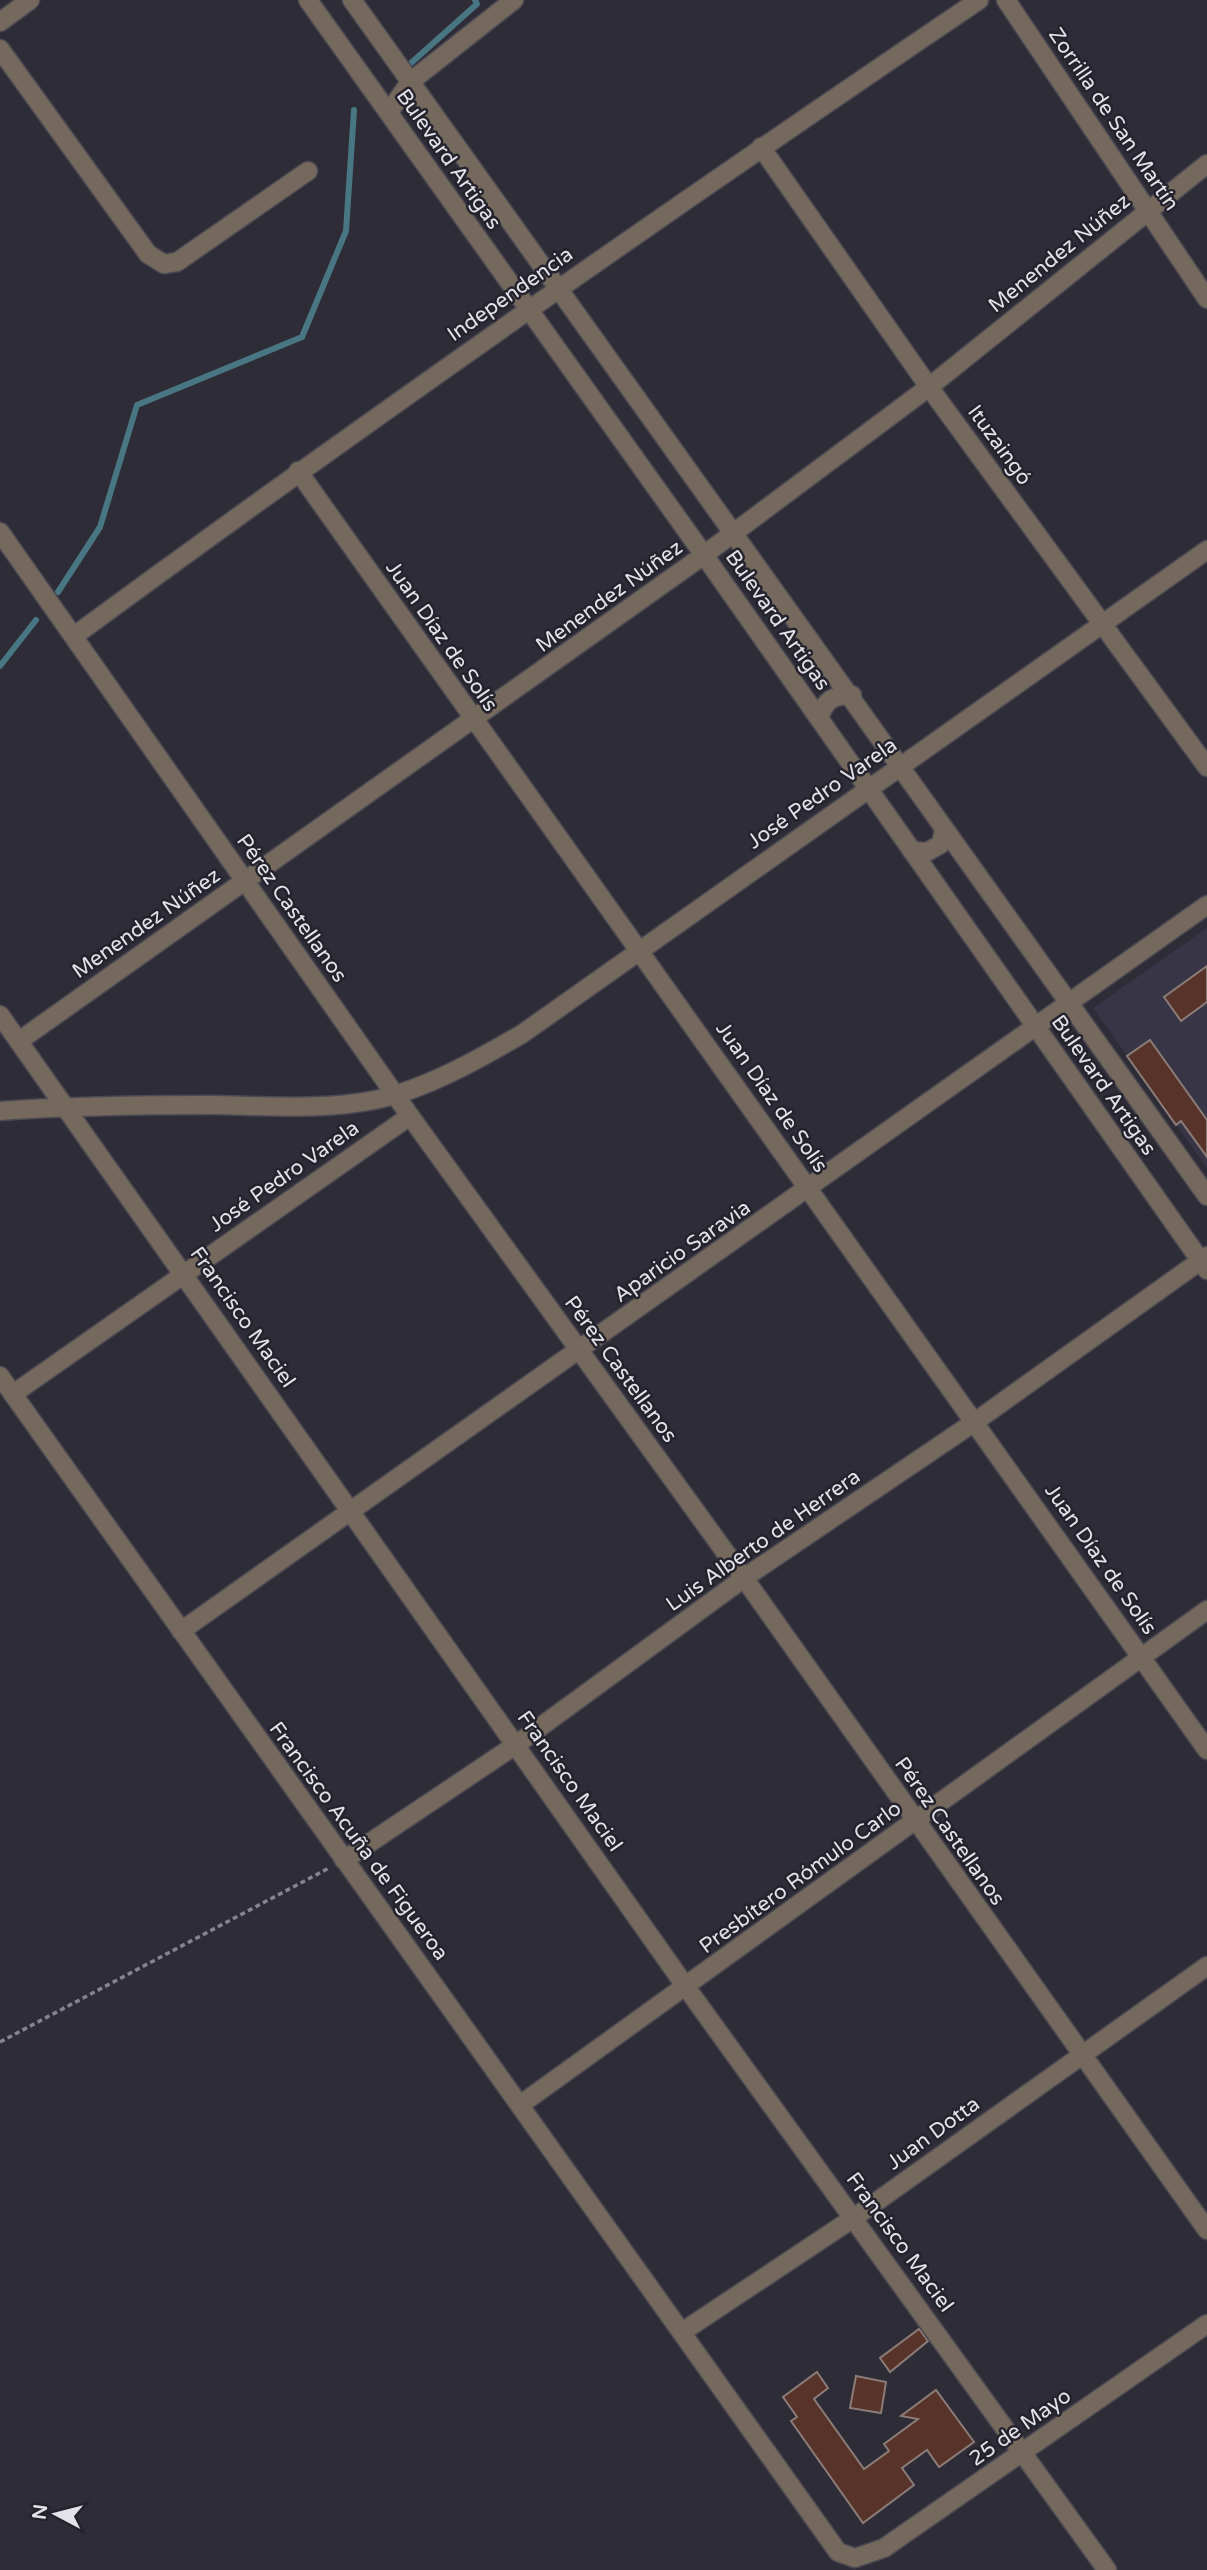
<svg xmlns="http://www.w3.org/2000/svg" width="1207" height="2570" viewBox="0 0 1207 2570" font-family="'Varela Round',sans-serif">
<rect width="100%" height="100%" fill="#2e2c37"/>
<polygon fill="#373546" points="1207,928 1207,1168 1093,1008"/>
<g fill="none" stroke-linecap="round" stroke-linejoin="round">
<g stroke="#487783" stroke-width="6">
<polyline points="411,63 477,4 475,0"/>
<polyline points="58,592 100,527 137,405 302,337 346,231 354,110"/>
<polyline points="0,666 36,620"/>
</g>
</g>
<g fill="#57332a" stroke="#8b7c78" stroke-width="2">
<polygon points="1207,966 1207,1002 1181,1021 1164,997"/>
<polygon points="1150,1040 1207,1120 1207,1157 1181,1121 1176,1125 1127,1056"/>
<polygon points="919,2329 928,2341 890,2372 880,2358"/>
<polygon points="817,2372 828,2388 814,2399 864,2469 889,2451 884,2444 918,2419 901,2416 936,2390 974,2442 939,2467 927,2450 902,2468 914,2485 863,2523 791,2421 797,2417 783,2397"/>
<polygon points="856,2376 886,2382 881,2413 850,2408"/>
</g>
<g fill="none" stroke-linecap="round" stroke-linejoin="round">
<defs>
<g id="minor">
<polyline points="308,0 704,555 1207,1270"/>
<polyline points="352,0 1207,1196"/>
<polyline points="1006,0 1207,299"/>
<polyline points="0,22 30,0"/>
<polyline points="0,49 148,254 164,264 177,262 308,171"/>
<polyline points="389,112 410,82 514,0"/>
<polyline points="761,147 929,387 1207,767"/>
<polyline points="298,471 1207,1750"/>
<polyline points="0,532 410,1116 744,1578 1207,2230"/>
<path d="M 74,636 C 371,418 673,207 979,0"/>
<path d="M 819,718 C 825,700 833,695 852,695"/>
<polyline points="912,851 927,852 941,844 944,830"/>
<polyline points="0,1015 686,1987 1107,2570"/>
<polyline points="19,1041 704,555 929,387 1207,164"/>
<path d="M 0,1111 C 71,1106 142,1105 213,1105 C 272,1106 340,1112 398,1094 C 442,1080 482,1057 522,1034 L 1207,550"/>
<polyline points="0,1376 838,2552 855,2558 884,2548 1207,2324"/>
<polyline points="13,1394 410,1116"/>
<polyline points="181,1631 1207,905"/>
<polyline points="344,1860 517,1744 744,1578 976,1421 1207,1256"/>
<polyline points="520,2105 1207,1610"/>
<polyline points="682,2332 855,2217 1207,1966"/>
</g>
</defs>
<use href="#minor" stroke="#4b4953" stroke-width="21"/>
<polyline stroke="#86848d" stroke-width="3.5" stroke-dasharray="5 3.5" stroke-linecap="butt" points="0,2042 329,1868"/>
<use href="#minor" stroke="#74695c" stroke-width="18"/>
</g>
<g text-anchor="middle" stroke-width="5" stroke-linejoin="round" paint-order="stroke">
<g font-size="21" fill="#e3e2e9" stroke="#24232d">
<text transform="translate(1114 119) rotate(56)" y="7">Zorrilla de San Martín</text>
<text transform="translate(449 159) rotate(55)" y="7">Bulevard Artigas</text>
<text transform="translate(1059 253) rotate(-39)" y="7">Menendez Núñez</text>
<text transform="translate(510 294) rotate(-35)" y="7">Independencia</text>
<text transform="translate(1000 445) rotate(54)" y="7">Ituzaingó</text>
<text transform="translate(609 596) rotate(-36)" y="7">Menendez Núñez</text>
<text transform="translate(778 620) rotate(55)" y="7">Bulevard Artigas</text>
<text transform="translate(442 636) rotate(55)" y="7">Juan Díaz de Solís</text>
<text transform="translate(822 793) rotate(-35)" y="7">José Pedro Varela</text>
<text transform="translate(292 908) rotate(55)" y="7">Pérez Castellanos</text>
<text transform="translate(146 923) rotate(-35)" y="7">Menendez Núñez</text>
<text transform="translate(1104 1085) rotate(55)" y="7">Bulevard Artigas</text>
<text transform="translate(772 1097) rotate(55)" y="7">Juan Díaz de Solís</text>
<text transform="translate(284 1176) rotate(-35)" y="7">José Pedro Varela</text>
<text transform="translate(682 1251) rotate(-35)" y="7">Aparicio Saravia</text>
<text transform="translate(243 1317) rotate(55)" y="7">Francisco Maciel</text>
<text transform="translate(621 1369) rotate(54)" y="7">Pérez Castellanos</text>
<text transform="translate(763 1540) rotate(-35)" y="7">Luis Alberto de Herrera</text>
<text transform="translate(1101 1559) rotate(55)" y="7">Juan Díaz de Solís</text>
<text transform="translate(570 1781) rotate(55)" y="7">Francisco Maciel</text>
<text transform="translate(950 1831) rotate(55)" y="7">Pérez Castellanos</text>
<text transform="translate(359 1841) rotate(54)" y="7">Francisco Acuña de Figueroa</text>
<text transform="translate(800 1877) rotate(-36)" y="7">Presbítero Rómulo Carlo</text>
<text transform="translate(933 2133) rotate(-36)" y="7">Juan Dotta</text>
<text transform="translate(900 2242) rotate(54)" y="7">Francisco Maciel</text>
<text transform="translate(1020 2427) rotate(-35)" y="7">25 de Mayo</text>
</g>
</g>
<g transform="translate(56 2514) rotate(277)" stroke="#24232d" stroke-width="5" paint-order="stroke">
<path d="M0-5L12 26L0 18L-12 26Z" fill="#e3e2e9"/>
<text y="-10" font-size="19" font-weight="bold" text-anchor="middle" fill="#e3e2e9">N</text>
</g>
</svg>
